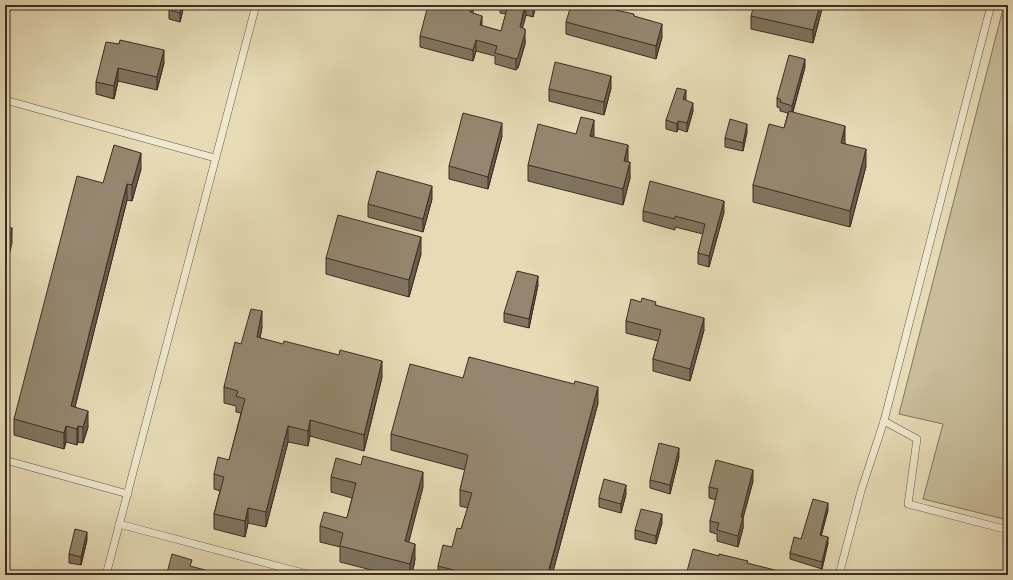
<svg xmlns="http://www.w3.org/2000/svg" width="1013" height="580" viewBox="0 0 1013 580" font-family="'IM FELL DW Pica',serif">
<rect width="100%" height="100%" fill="#e6dbb5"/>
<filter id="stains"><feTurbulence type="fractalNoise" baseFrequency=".005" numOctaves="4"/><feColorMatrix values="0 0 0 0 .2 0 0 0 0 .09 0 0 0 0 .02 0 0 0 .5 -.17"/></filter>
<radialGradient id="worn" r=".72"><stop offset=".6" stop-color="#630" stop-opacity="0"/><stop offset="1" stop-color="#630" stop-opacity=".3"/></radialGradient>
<polygon fill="#c9bd9c" stroke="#847460" points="1004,5 1008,5 1008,520 923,499 943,424 899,414"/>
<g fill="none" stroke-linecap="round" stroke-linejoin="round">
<defs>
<g id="lane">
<polyline points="5,100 215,158"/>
<polyline points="884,421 917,439 908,504 1008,530"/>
<polyline points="5,460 128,494"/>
<polyline points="119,524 311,575"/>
<polyline points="106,575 256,5"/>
<polyline points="839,575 861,491 884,421 991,5"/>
</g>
</defs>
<use href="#lane" stroke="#685848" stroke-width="8"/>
<use href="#lane" stroke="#efe8cf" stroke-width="7"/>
</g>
<g fill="#80745f" stroke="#3e2c24">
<polygon points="170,5 184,5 180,22 169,19 169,10"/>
<polygon points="500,5 536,5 533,17 526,15 522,28 525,40 525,44 518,68 516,70 495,64 495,56 476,51 473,61 420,47 420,36 473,13 482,26 501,31 506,14 500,13"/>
<polygon points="823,5 813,43 751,29 751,16"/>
<polygon points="634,16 662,37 656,59 566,34 566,22"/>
<polygon points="119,44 164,63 157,90 118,81 114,99 96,94 96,82"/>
<polygon points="805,67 793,112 845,142 845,144 866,166 850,227 753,202 753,185 784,128 788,113 780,111 780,108 777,107 777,98"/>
<polygon points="611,88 604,115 549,101 549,89"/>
<polygon points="686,99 685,100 693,111 687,132 678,129 677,132 666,129 666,120"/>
<polygon points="747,132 743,151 725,147 725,138"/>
<polygon points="576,134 594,137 628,162 630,178 623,205 528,181 528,165"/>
<polygon points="502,136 488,189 449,179 449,166"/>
<polygon points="141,169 132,201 127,200 75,407 88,427 83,443 78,442 77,445 66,442 64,449 14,435 14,419 103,183"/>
<polygon points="432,199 423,232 368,217 368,204"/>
<polygon points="643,211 724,212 709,267 698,264 698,253 703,234 675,227 675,230 643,221"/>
<polygon points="421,254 409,297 326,274 326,258"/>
<polygon points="538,285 529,328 504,322 504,313"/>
<polygon points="641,302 656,305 704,330 690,381 653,371 653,359 658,341 626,333 626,321"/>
<polygon points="262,327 260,338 382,377 364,451 310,436 308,446 288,442 266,527 248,523 245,537 214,529 214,514 220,491 214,489 214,474 229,460 241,413 236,412 236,406 224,403 224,387 241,344"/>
<polygon points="463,378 598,403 552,575 438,575 438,566 452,547 461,529 468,508 460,506 460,490 465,470 391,450 391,434"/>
<polygon points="679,457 670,494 650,488 650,480"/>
<polygon points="331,477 423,487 408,542 415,559 412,575 391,575 340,562 340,547 320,542 320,526 347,518 352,498 331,492"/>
<polygon points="753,481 743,518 743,528 738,547 717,541 717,534 710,532 710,521 716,500 709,498 709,487"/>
<polygon points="626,494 621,513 599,507 599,498"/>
<polygon points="828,510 821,535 828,543 822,569 790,559 790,553 801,539"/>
<polygon points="662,523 656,544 635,539 635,530"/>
<polygon points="87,540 81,565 69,563 69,554"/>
</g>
<g fill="#685e4e" stroke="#3e2c24">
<polygon points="182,5 184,5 180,22 180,13"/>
<polygon points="472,5 475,5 470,23 470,12"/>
<polygon points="526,5 526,15 520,38 520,27"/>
<polygon points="533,5 536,5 533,17"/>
<polygon points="820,5 823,5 813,43 813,30"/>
<polygon points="482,16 482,26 480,25"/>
<polygon points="662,24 662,37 656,59 656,46"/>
<polygon points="525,29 525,44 518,68 516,70 516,59"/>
<polygon points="476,40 476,51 473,61 473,50"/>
<polygon points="164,50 164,63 157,90 157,77"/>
<polygon points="805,59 805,67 792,114 792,106"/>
<polygon points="118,68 118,81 114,99 114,86"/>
<polygon points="611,76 611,88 604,115 604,102"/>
<polygon points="686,90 686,99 683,108 683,99"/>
<polygon points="693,103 693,111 687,132 687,123"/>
<polygon points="594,120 594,136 590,136"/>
<polygon points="678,121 678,129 677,132 677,124"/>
<polygon points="502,123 502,136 488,189 488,177"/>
<polygon points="747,124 747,132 743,151 743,143"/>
<polygon points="845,126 845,142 841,159 841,143"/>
<polygon points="628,145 628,161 624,177 624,161"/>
<polygon points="866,149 866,166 850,227 850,211"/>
<polygon points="141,153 141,169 132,201 132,185"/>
<polygon points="630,162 630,178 623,205 623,189"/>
<polygon points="127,184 127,200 71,422 71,406"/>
<polygon points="432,186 432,199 423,232 423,219"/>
<polygon points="724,201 724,212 709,267 709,256"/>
<polygon points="12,228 12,243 5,273 5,258"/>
<polygon points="421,237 421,254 409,297 409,280"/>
<polygon points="538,276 538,285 529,328 529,319"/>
<polygon points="262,311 262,327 257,353 257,337"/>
<polygon points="704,318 704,330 690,381 690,369"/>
<polygon points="382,361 382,377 364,451 364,435"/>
<polygon points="598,387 598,403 552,575 548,575"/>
<polygon points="88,411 88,427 83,443 83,427"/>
<polygon points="310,420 310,436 308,446 308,431"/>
<polygon points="66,426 66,442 64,449 64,433"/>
<polygon points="78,426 78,442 77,445 77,429"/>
<polygon points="288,426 288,442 266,527 266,512"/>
<polygon points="679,448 679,457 670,494 670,485"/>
<polygon points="753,470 753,481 743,518 743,528 738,547 738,536 741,517"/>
<polygon points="423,472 423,487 405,557 405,541"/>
<polygon points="626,485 626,494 621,513 621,504"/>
<polygon points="828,503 828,510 820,541 820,535"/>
<polygon points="248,508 248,523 245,537 245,521"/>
<polygon points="662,514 662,523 656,544 656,536"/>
<polygon points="87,532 87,540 81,565 81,557"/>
<polygon points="828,537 828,543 822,569 822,562"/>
<polygon points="415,544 415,559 412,575 410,575 410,564"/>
</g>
<g fill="#95876f" stroke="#3e2c24">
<polygon points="170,5 182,5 180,13 169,10"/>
<polygon points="428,5 442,5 456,8 457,5 472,5 470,12 482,16 480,25 501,31 508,5 525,5 520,27 525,29 525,33 518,57 516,59 495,53 497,46 476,40 473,50 420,36"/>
<polygon points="571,5 593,5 634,14 634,16 662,24 656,46 566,22"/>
<polygon points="754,5 820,5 813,30 751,16"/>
<polygon points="120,40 164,50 157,77 118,68 114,86 96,82 106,42 119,44"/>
<polygon points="789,55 805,59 792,106 780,102 781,100 777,98"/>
<polygon points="555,62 611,76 604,102 549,89"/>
<polygon points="677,88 686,90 683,99 693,103 687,123 678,121 677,124 666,120"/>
<polygon points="789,111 845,126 841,143 866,149 850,211 753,185 769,124 784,128"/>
<polygon points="463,113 502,123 488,177 449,166"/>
<polygon points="581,117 594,120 590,136 628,145 624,161 630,162 623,189 528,165 538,124 576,134"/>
<polygon points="730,119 747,124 743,143 725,138"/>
<polygon points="114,145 141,153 132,185 127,184 71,406 88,411 83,427 78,426 77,429 66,426 64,433 14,419 77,176 103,183"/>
<polygon points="377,171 432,186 423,219 368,204"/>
<polygon points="650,181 724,201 709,256 698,253 705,224 675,216 675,219 643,211"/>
<polygon points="338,215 421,237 409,280 326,258"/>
<polygon points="5,226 12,228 5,258"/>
<polygon points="517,271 538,276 529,319 504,313"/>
<polygon points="642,298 656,302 655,305 704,318 690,369 653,359 661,330 626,321 631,299 641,302"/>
<polygon points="251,309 262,311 257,337 283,344 284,341 339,355 340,350 382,361 364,435 310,420 308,431 288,426 266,512 248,508 245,521 214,514 224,477 214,474 218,457 229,460 245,399 236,396 238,391 224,387 235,342 241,344"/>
<polygon points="469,357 574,384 575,381 598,387 548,573 538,571 537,575 474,575 438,566 443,545 452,547 457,528 461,529 472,493 460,490 468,455 391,434 410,364 463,378"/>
<polygon points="659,443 679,448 670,485 650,480"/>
<polygon points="363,456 423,472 405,541 415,544 410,564 340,546 343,533 320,526 324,512 347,518 356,483 331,477 336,458 361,465"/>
<polygon points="716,460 753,470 741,517 743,517 738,536 717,530 719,523 710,521 718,489 709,487"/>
<polygon points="604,479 626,485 621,504 599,498"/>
<polygon points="813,499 828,503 820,535 828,537 822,562 790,553 794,537 801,539"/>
<polygon points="641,509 662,514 656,536 635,530"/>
<polygon points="75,529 87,532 81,557 69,554"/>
<polygon points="693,549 719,556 719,554 748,561 747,563 795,575 686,575"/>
<polygon points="172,554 192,560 190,566 205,570 203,575 162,575 163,572 167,573"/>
</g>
<rect width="1013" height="580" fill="none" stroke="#e6dbb5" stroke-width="20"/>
<rect x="6" y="6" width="1001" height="568" fill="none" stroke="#3e2c24" stroke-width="2"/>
<rect x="10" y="10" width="993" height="560" fill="none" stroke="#3e2c24"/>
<rect width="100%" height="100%" filter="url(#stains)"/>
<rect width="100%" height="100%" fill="url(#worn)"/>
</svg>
